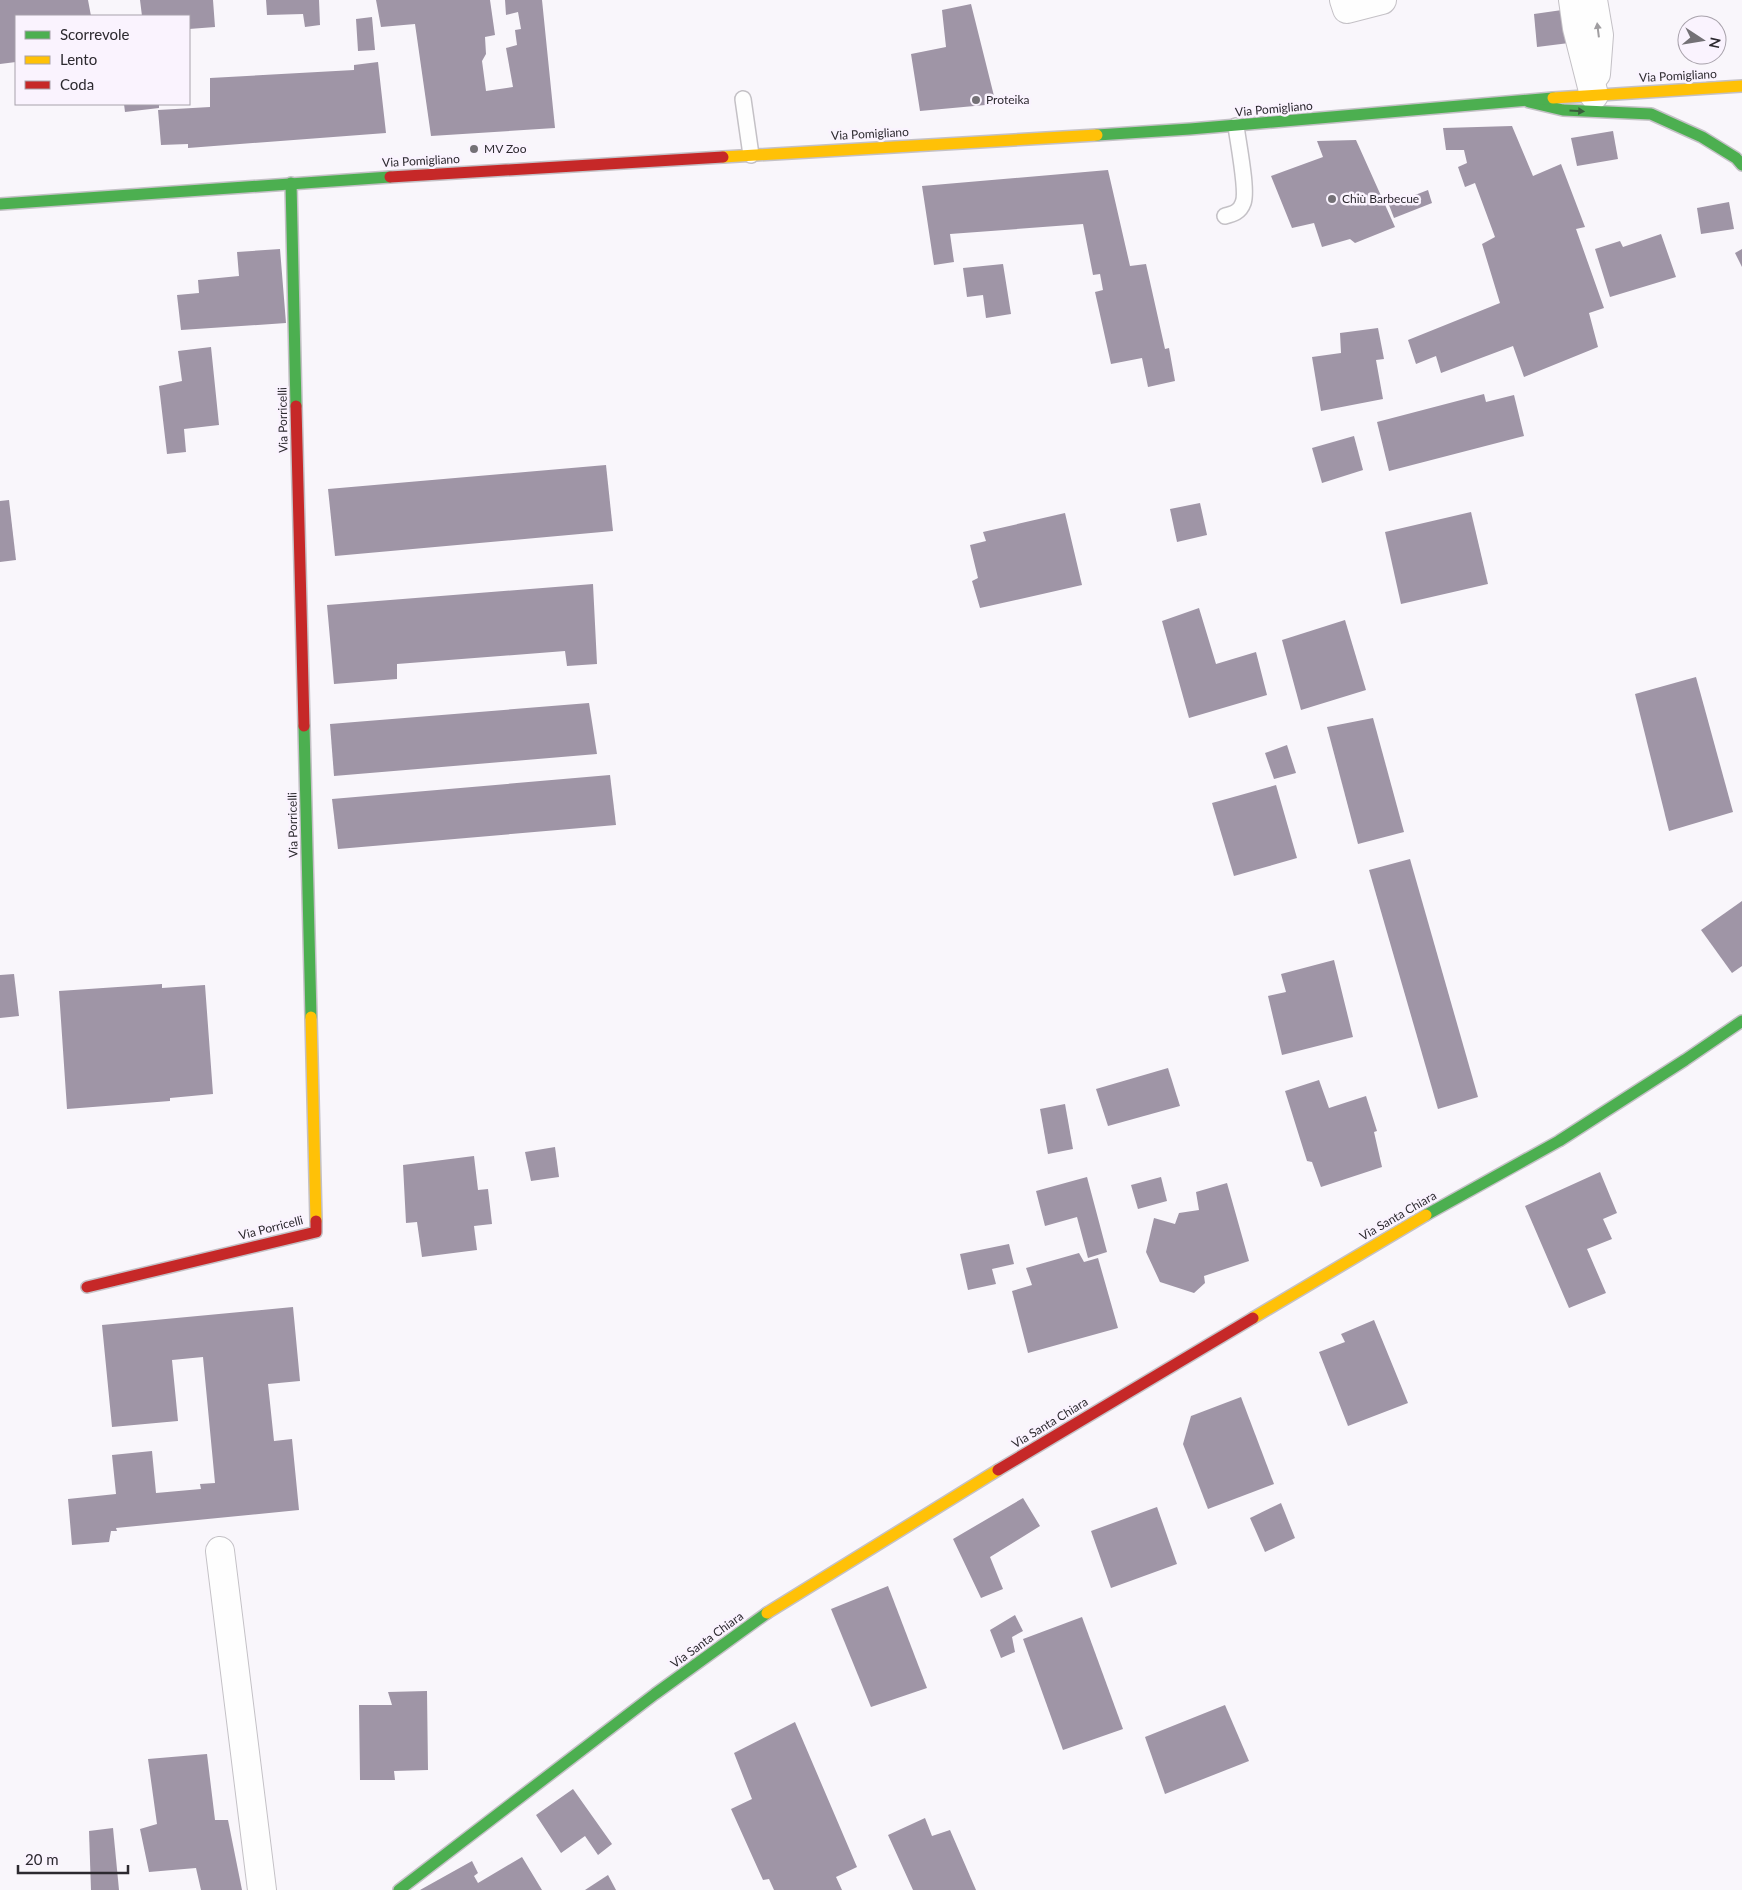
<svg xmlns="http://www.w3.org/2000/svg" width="1742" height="1890" viewBox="0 0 1742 1890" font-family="Lato,sans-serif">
<rect width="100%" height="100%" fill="#f9f6fb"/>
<g fill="#9f95a6">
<polygon points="0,0 88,0 91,16 16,16 16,62 0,64"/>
<polygon points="140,0 213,0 215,27 189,29 189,16 142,16"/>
<polygon points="266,0 319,0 320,25 305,27 303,14 267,15"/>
<polygon points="376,0 490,0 495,35 485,37 486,54 482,61 486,91 513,87 506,48 517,45 515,30 521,29 518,12 506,15 505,0 542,0 555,128 431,136 415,24 381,27"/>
<polygon points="971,4 996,104 920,111 911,54 946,47 942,10"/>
<polygon points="1562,10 1569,43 1537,47 1534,14"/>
<polygon points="372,17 375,50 358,51 356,19"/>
<polygon points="378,62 386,133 188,148 188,144 161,145 158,110 210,107 210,78 354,70 354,65"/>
<polygon points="124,104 159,104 159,108 125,112"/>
<polygon points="1512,126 1533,176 1561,164 1585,227 1576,229 1604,308 1589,313 1598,347 1524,377 1513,346 1441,373 1436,356 1416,364 1408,340 1500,303 1482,244 1495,237 1475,183 1465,187 1458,167 1467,163 1464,150 1446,150 1443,128"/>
<polygon points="1613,131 1618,159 1577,166 1571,138"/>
<polygon points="1356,140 1395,227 1355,243 1350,239 1322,247 1314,223 1292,228 1271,176 1323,157 1317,141"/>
<polygon points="1108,170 1130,266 1146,264 1165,349 1169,348 1175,381 1148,387 1142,358 1111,364 1095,292 1103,290 1100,274 1093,275 1083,224 950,234 954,262 934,265 922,186"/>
<polygon points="1428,190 1432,203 1394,218 1389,205"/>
<polygon points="1729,202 1734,229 1701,234 1697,208"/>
<polygon points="1661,234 1676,277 1610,297 1595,249 1620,241 1623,247"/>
<polygon points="280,249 286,323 181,330 177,295 199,293 198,280 239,276 237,252"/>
<polygon points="1742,249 1742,267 1735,253"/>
<polygon points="1003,264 1011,314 986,318 983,295 967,297 963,268"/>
<polygon points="1378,328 1384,359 1376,360 1383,399 1321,411 1312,357 1341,353 1340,333"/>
<polygon points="211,347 219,425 184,429 186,452 167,454 159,386 182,381 178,351"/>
<polygon points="1484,394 1486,402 1514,395 1524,436 1389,471 1377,422"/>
<polygon points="1354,436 1363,470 1322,483 1312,448"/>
<polygon points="606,465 613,531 335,556 328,489"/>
<polygon points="9,500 16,560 0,562 0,501"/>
<polygon points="1200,503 1207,535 1177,542 1170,509"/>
<polygon points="1471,512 1488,584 1401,604 1385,532"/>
<polygon points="1065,513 1082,585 980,608 972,581 978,578 970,545 986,541 983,532"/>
<polygon points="593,584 597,664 567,666 565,651 397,664 397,679 334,684 327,605"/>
<polygon points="1199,608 1216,664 1256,652 1267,695 1189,718 1162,621"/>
<polygon points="1345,620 1366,690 1301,710 1282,640"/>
<polygon points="1696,677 1733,812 1669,831 1635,694"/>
<polygon points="589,703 597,754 334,776 330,724"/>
<polygon points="1373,718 1404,832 1358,844 1327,727"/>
<polygon points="1287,745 1296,773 1274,779 1265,753"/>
<polygon points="610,775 616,825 338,849 332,799"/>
<polygon points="1276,785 1297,858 1234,876 1212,803"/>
<polygon points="1410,859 1478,1097 1438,1109 1369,870"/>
<polygon points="1742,901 1742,966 1732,973 1701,930"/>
<polygon points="1334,960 1353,1037 1282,1055 1268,996 1286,992 1281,974"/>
<polygon points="14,974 19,1016 0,1018 0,975"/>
<polygon points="162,984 162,988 205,985 213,1094 170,1098 170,1101 67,1109 59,991"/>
<polygon points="1168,1068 1180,1106 1108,1126 1096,1089"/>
<polygon points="1319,1080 1329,1108 1366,1096 1377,1131 1374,1132 1382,1167 1321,1187 1312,1162 1307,1161 1285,1091"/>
<polygon points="1065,1104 1073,1149 1048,1154 1040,1109"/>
<polygon points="555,1147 559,1177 531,1181 525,1152"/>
<polygon points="474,1156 478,1190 488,1189 492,1224 474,1226 477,1250 422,1257 417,1222 406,1223 403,1165"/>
<polygon points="1600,1172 1617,1213 1603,1219 1612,1239 1587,1249 1606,1293 1569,1308 1525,1206"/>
<polygon points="1087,1177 1107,1252 1088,1258 1077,1217 1045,1226 1036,1191"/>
<polygon points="1161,1177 1167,1201 1138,1209 1131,1185"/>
<polygon points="1227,1183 1249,1261 1204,1276 1205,1283 1194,1293 1160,1282 1146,1252 1154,1218 1175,1224 1179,1213 1199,1210 1196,1192"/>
<polygon points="1009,1244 1014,1264 992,1269 996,1284 968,1290 960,1254"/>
<polygon points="1079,1253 1084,1262 1098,1258 1118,1328 1028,1353 1012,1291 1032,1285 1026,1268"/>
<polygon points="293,1307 300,1381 268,1384 274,1441 292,1439 299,1510 116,1528 117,1531 111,1531 109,1542 72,1545 68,1499 116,1494 112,1455 152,1451 156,1493 201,1489 200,1484 215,1483 203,1357 172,1360 178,1421 112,1427 102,1325"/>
<polygon points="1374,1320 1408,1403 1348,1426 1319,1352 1345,1342 1341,1334"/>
<polygon points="1241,1397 1274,1484 1208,1509 1183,1444 1191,1416"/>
<polygon points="1023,1498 1040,1526 990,1557 1003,1589 981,1598 953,1539"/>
<polygon points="1281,1503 1295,1538 1265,1552 1250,1518"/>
<polygon points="1157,1507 1177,1564 1111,1588 1091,1531"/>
<polygon points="888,1586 927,1688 871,1707 831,1609"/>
<polygon points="1015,1615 1023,1631 1012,1637 1015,1652 1001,1658 990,1630"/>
<polygon points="1082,1617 1123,1729 1063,1750 1023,1639"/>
<polygon points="427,1691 428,1770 394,1771 395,1780 360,1780 359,1705 392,1705 388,1692"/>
<polygon points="1225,1705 1249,1761 1165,1794 1145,1737"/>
<polygon points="795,1722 857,1867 836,1877 842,1890 774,1890 769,1879 763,1880 731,1809 752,1799 734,1753"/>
<polygon points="207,1754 215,1820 228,1820 242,1890 201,1890 196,1868 149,1872 140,1829 157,1824 148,1759"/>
<polygon points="573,1789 612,1844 598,1855 585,1836 561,1853 536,1815"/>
<polygon points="925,1818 932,1836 950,1830 976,1890 913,1890 888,1835"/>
<polygon points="113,1828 119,1890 91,1890 89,1831"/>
<polygon points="522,1857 542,1890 420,1890 472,1861 478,1873 474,1876 478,1883"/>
<polygon points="608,1875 616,1890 585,1890"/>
</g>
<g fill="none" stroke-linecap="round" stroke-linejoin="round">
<defs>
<g id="lane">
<polyline points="743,99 751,155"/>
<path d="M 1225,216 C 1233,214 1240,212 1243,203 C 1248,192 1238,142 1236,126"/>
</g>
<g id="street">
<polyline points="1344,0 1347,9 1382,0"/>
<polyline points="1573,0 1577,28 1594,95"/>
<polyline points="1593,0 1599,35 1596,74"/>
<polyline points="220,1551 262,1890"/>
</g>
<g id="fast">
<polyline points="1529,102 1563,110 1651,114 1702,137 1736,158 1742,165"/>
<polyline points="1097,135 1190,129 1553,98"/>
<polyline points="291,183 296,406"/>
<polyline points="0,204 390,177"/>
<polyline points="304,726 311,1017"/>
<polyline points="1426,1215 1559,1141 1685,1060 1742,1021"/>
<polyline points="399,1890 655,1694 767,1613"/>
</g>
<g id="slow">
<polyline points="1553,98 1742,86"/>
<polyline points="723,157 1097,135"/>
<polyline points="311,1017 316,1221"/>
<polyline points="1253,1318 1426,1215"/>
<polyline points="767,1613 998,1470"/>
</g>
<g id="jam">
<polyline points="390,177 723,157"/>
<polyline points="296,406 304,726"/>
<polyline points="87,1287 316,1232 316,1221"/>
<polyline points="998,1470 1253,1318"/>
</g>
</defs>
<use href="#lane" stroke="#c4c1c6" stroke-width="18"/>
<use href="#street" stroke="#c4c1c6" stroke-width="30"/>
<use href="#fast" stroke="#c4c1c6" stroke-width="14"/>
<use href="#slow" stroke="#c4c1c6" stroke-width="14"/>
<use href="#jam" stroke="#c4c1c6" stroke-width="14"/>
<use href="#lane" stroke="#fefefe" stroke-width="15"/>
<use href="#street" stroke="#fefefe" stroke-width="28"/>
<use href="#fast" stroke="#4caf50" stroke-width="11"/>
<use href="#slow" stroke="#ffc107" stroke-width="11"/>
<use href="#jam" stroke="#c62828" stroke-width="11"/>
</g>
<defs><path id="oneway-solid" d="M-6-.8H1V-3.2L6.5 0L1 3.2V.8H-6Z" transform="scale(1.25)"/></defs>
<use fill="#a09ea1" href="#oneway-solid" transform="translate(1598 30) rotate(-97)"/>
<use fill="#395f3c" href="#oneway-solid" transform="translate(1577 111) rotate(3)"/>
<g fill="#747176" stroke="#faf3fe" stroke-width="2">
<circle cx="976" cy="100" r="5"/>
<circle cx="474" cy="149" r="5"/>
<circle cx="1332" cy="199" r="5"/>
</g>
<g text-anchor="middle" stroke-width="5" stroke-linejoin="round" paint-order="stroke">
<g font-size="12" fill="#2c292f" stroke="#faf3fe">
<text transform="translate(1678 76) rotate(-3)" y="4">Via Pomigliano</text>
<text transform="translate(1274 109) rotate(-5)" y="4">Via Pomigliano</text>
<text transform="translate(870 134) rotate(-3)" y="4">Via Pomigliano</text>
<text transform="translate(421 161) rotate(-3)" y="4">Via Pomigliano</text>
<text transform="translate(283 420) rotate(-91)" y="4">Via Porricelli</text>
<text transform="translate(293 825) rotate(-91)" y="4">Via Porricelli</text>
<text transform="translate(1398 1216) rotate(-30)" y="4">Via Santa Chiara</text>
<text transform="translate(271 1228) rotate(-14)" y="4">Via Porricelli</text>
<text transform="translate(1050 1423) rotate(-31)" y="4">Via Santa Chiara</text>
<text transform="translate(707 1640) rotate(-36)" y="4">Via Santa Chiara</text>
</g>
<g font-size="12" fill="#2c292f" stroke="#faf3fe" text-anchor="start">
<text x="986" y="104">Proteika</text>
<text x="484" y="153">MV Zoo</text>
<text x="1342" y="203">Chiù Barbecue</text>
</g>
</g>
<rect x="15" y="15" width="175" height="90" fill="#faf3fe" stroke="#a8a2ab"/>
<rect x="25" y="31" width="25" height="8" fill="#4caf50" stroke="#a8a2ab"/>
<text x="60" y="40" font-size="15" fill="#2c292f">Scorrevole</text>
<rect x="25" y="56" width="25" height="8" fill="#ffc107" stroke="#a8a2ab"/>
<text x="60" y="65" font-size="15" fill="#2c292f">Lento</text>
<rect x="25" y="81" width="25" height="8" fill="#c62828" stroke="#a8a2ab"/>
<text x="60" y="90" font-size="15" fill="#2c292f">Coda</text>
<g transform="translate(1702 40) rotate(102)"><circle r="24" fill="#faf3fe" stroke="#a8a2ab"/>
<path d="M0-4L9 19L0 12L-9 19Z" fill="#747176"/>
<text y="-8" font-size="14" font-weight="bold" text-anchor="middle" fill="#2c292f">N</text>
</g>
<path d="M18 1865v8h110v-8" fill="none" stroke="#2c292f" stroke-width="2.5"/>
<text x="25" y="1865" font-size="15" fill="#2c292f" stroke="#faf3fe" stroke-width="4" paint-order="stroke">20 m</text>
</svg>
